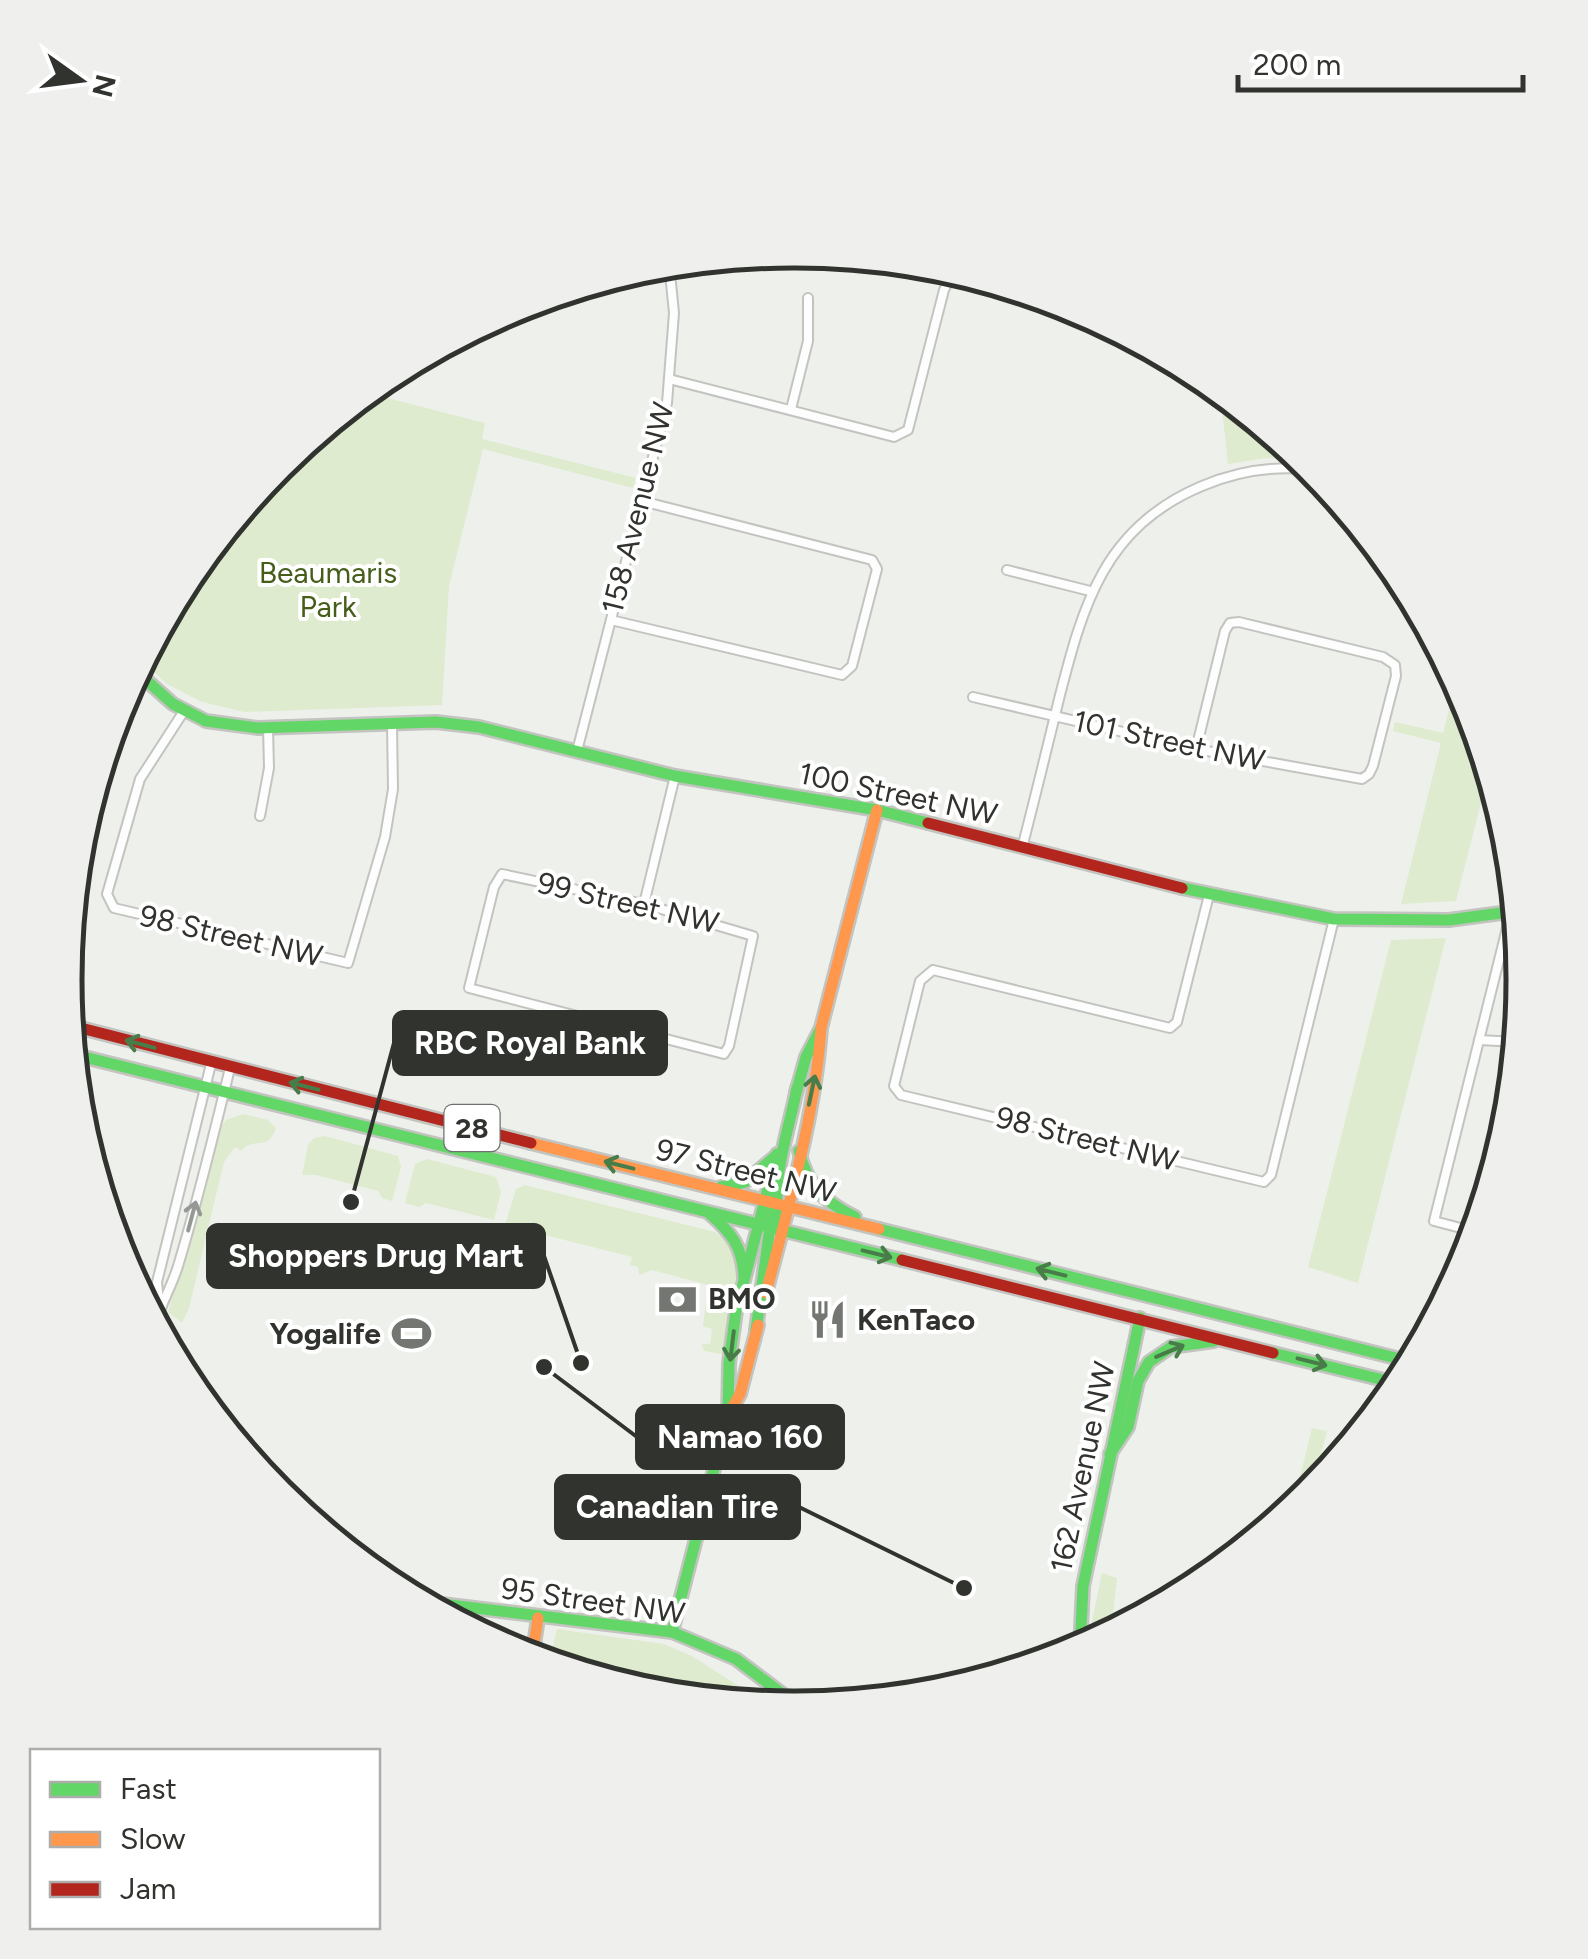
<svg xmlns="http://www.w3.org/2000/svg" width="1588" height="1959" viewBox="0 0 1588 1959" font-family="Figtree,sans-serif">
<rect width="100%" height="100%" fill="#eef1eb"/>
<g fill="#deebce">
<polygon points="378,382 387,398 485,423 482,439 636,478 633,488 483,449 449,586 442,705 244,712 202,702 167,684 142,660 188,574 279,464"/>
<polygon points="1220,391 1305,461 1267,458 1228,464"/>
<polygon points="1457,680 1468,701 1489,771 1456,901 1401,904 1441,743 1393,731 1395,722 1443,733"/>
<polygon points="1446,938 1358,1283 1308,1267 1391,940"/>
<path d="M 243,1114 L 268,1120 L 276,1128 C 267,1153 257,1135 241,1151 L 235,1147 L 224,1162 L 189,1308 L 182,1323 L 168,1312 L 222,1126 L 226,1120 Z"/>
<polygon points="325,1136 398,1156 401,1167 392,1201 382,1198 378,1191 316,1175 302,1175 308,1145 314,1138"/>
<polygon points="427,1159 496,1177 501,1192 494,1220 426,1203 419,1207 405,1203 415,1164"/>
<polygon points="525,1185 715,1232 734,1244 739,1263 722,1354 704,1351 702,1344 710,1344 712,1329 703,1326 708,1285 652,1270 639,1275 638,1267 630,1265 632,1257 505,1225 516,1189"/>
<polygon points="1312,1428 1327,1431 1311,1493 1292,1509"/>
<polygon points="1102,1573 1117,1578 1111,1630 1117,1630 1091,1642 1091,1626"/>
<polygon points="557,1629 664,1644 692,1656 770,1706 651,1694 549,1663"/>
</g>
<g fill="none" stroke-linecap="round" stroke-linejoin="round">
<defs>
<g id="street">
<polyline points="669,379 894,437 908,430 944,290 954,270"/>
<polyline points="791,409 808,341 808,298"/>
<polyline points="1007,570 1090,591"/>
<polyline points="611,620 842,675 852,666 877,569 872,560 642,501"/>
<polyline points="973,697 1196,749 1362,779 1369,774 1373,766 1396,676 1395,665 1383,657 1239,622 1230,623 1225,631 1196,749"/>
<polyline points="184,711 140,779 107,894 114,908 348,963 385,837 393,789 392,724"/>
<polyline points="577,751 667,403 674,313 669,263"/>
<polyline points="260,816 269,768 268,728"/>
<path d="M 1022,848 C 1035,798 1047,748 1059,699 C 1083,605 1104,527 1202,486 C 1238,471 1276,465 1315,470"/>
<polygon points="502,874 644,904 753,936 729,1046 724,1054 469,988 494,887"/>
<polyline points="1209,895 1177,1022 1170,1028 933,970 920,981 894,1086 901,1095 1264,1182 1271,1175 1334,919"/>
<polyline points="644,904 675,776"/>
<polyline points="1479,1040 1517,1042"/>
<polyline points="1476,1232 1434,1221 1511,912"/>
<polyline points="160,1308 157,1282 211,1064"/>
<path d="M 156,1324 C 161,1303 172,1286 178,1266 C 198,1200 214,1134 230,1068"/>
</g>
<g id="fast">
<polyline points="136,671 173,704 206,721 258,728 436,722 479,727 675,776 877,810 928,823"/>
<polyline points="1182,888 1334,919 1449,920 1516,911"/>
<polyline points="72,1054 902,1260"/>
<polyline points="796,1093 806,1057 821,1028"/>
<path d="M 799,1151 C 807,1185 824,1202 855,1217"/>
<polyline points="721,1187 745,1182 777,1155"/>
<path d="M 710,1214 C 732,1233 743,1248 744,1278"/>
<polyline points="879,1229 1412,1362"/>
<path d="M 782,1230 C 767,1188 789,1131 797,1088"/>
<polyline points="756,1330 770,1227 765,1201"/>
<polyline points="1273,1353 1400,1384"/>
<polyline points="1110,1454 1128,1427 1138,1381 1149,1362 1171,1347 1214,1341"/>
<polyline points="417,1601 672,1632 736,1659 801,1708"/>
<polyline points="672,1632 728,1415 729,1363 736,1311 777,1154"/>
<polyline points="1080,1649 1083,1586 1140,1318"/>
</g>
<g id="slow">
<polyline points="531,1143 879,1229"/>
<path d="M 766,1293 C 788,1207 815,1117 821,1028 L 877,810"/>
<polyline points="728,1415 740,1394 758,1325"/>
<polyline points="532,1658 538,1618"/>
</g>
<g id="jam">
<polyline points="928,823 1182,888"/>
<polyline points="69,1025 531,1143"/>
<polyline points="902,1260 1273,1353"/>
</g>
</defs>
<use href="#street" stroke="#c3c4c0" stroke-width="12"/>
<use href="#fast" stroke="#c3c4c0" stroke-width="16"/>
<use href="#slow" stroke="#c3c4c0" stroke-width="16"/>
<use href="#jam" stroke="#c3c4c0" stroke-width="16"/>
<use href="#street" stroke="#fcfdfc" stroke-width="8"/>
<use href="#fast" stroke="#63d668" stroke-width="11"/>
<use href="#slow" stroke="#ff974d" stroke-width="11"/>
<use href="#jam" stroke="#b3261e" stroke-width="11"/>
</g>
<defs><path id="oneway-shaft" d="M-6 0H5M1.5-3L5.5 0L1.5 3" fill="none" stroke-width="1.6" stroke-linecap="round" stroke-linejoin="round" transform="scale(2.5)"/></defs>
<g stroke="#487c49">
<use href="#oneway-shaft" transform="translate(140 1044) rotate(-165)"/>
<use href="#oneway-shaft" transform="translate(304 1086) rotate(-166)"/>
<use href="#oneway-shaft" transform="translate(812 1090) rotate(-78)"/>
<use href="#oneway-shaft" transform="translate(619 1165) rotate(-166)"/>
<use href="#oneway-shaft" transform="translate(877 1254) rotate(14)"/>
<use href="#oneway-shaft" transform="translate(1051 1272) rotate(-166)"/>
<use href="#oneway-shaft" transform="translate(732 1346) rotate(97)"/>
<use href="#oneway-shaft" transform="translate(1170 1351) rotate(-23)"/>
<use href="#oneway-shaft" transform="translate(1312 1362) rotate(14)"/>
</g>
<use stroke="#969896" href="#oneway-shaft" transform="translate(192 1216) rotate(-75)"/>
<defs>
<symbol id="bank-bare" viewBox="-9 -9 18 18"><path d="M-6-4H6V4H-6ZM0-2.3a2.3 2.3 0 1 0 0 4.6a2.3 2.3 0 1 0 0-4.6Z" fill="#737671" stroke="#fff" stroke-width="2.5" paint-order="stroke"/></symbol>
<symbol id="restaurant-bare" viewBox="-9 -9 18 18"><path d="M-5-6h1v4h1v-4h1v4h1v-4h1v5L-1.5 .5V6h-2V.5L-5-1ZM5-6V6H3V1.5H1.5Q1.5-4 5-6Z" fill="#737671" stroke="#fff" stroke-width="2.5" paint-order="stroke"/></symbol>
<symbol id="stadium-bare" viewBox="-9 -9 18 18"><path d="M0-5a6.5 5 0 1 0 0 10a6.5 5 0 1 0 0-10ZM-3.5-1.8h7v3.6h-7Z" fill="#737671" stroke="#fff" stroke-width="2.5" paint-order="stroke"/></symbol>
</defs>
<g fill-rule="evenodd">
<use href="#bank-bare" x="650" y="1272" width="55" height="55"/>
<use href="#restaurant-bare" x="800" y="1292" width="55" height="55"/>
<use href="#stadium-bare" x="384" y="1306" width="55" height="55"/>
</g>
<g text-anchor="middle" stroke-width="8" stroke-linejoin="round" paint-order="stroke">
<rect fill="#fff" stroke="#6f706d" stroke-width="2.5" x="444.5" y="1105" width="55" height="46" rx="8"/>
<g font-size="28" font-weight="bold" fill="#31332f">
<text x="472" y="1138">28</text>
</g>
<g font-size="30" fill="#31332f" stroke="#fff">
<text transform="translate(638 508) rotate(-76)" y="10">158 Avenue NW</text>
<text transform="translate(1169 741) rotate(12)" y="10">101 Street NW</text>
<text transform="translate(898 794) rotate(12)" y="10">100 Street NW</text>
<text transform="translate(628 903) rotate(13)" y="10">99 Street NW</text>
<text transform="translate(231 936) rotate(13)" y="10">98 Street NW</text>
<text transform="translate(1087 1139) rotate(14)" y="10">98 Street NW</text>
<text transform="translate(746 1171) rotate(14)" y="10">97 Street NW</text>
<text transform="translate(1083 1467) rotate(-78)" y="10">162 Avenue NW</text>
<text transform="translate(593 1601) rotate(8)" y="10">95 Street NW</text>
</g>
<g font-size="30" fill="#465e1a" stroke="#fff">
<text x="328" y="583">Beaumaris<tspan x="328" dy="34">Park</tspan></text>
</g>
<g font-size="30" font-weight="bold" fill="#31332f" stroke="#fff" text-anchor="start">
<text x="708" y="1309">BMO</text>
<text x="857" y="1330">KenTaco</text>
<text x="381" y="1344" text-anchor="end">Yogalife</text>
</g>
</g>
<path d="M0 0H1588V1959H0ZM793 268H795A711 711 0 0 1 1506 979V980A711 711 0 0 1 795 1691H793A711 711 0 0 1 82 980V979A711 711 0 0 1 793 268Z" fill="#efefee" fill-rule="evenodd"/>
<path fill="none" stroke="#31332f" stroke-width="5" d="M793 268H795A711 711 0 0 1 1506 979V980A711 711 0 0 1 795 1691H793A711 711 0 0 1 82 980V979A711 711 0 0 1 793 268Z"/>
<path fill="none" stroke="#31332f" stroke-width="4" d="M351 1202L394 1043M581 1363L544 1256M544 1367L637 1437M964 1588L799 1507"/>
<g fill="#31332f" stroke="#fff" stroke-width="4">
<circle cx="351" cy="1202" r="10"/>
<circle cx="581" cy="1363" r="10"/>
<circle cx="544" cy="1367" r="10"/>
<circle cx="964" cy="1588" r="10"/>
</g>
<g fill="#31332f" stroke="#31332f" stroke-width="4">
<rect x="394" y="1012" width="272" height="62" rx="10"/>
<rect x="208" y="1225" width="336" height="62" rx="10"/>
<rect x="637" y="1406" width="206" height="62" rx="10"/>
<rect x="556" y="1476" width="243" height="62" rx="10"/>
</g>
<g font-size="32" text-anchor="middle" font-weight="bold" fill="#fff">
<text x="530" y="1054">RBC Royal Bank</text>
<text x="376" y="1267">Shoppers Drug Mart</text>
<text x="740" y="1448">Namao 160</text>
<text x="677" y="1518">Canadian Tire</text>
</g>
<rect x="30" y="1749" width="350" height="180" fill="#ffffff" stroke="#adadac" stroke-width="2.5"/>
<rect x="50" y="1782" width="50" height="15" fill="#63d668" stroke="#adadac" stroke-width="2.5"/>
<text x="120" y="1799" font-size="30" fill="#31332f">Fast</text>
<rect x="50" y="1832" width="50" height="15" fill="#ff974d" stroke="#adadac" stroke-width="2.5"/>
<text x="120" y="1849" font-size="30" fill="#31332f">Slow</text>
<rect x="50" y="1882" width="50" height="15" fill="#b3261e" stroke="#adadac" stroke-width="2.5"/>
<text x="120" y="1899" font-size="30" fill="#31332f">Jam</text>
<g transform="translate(80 80) rotate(104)" stroke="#ffffff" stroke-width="8" paint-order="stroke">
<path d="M0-8L18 38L0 25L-18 38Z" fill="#31332f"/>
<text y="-15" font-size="28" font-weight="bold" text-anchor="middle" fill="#31332f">N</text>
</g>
<path d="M1238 75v15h285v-15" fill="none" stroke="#31332f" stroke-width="5"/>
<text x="1253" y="75" font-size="30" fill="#31332f" stroke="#ffffff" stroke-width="8" paint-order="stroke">200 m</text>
</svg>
